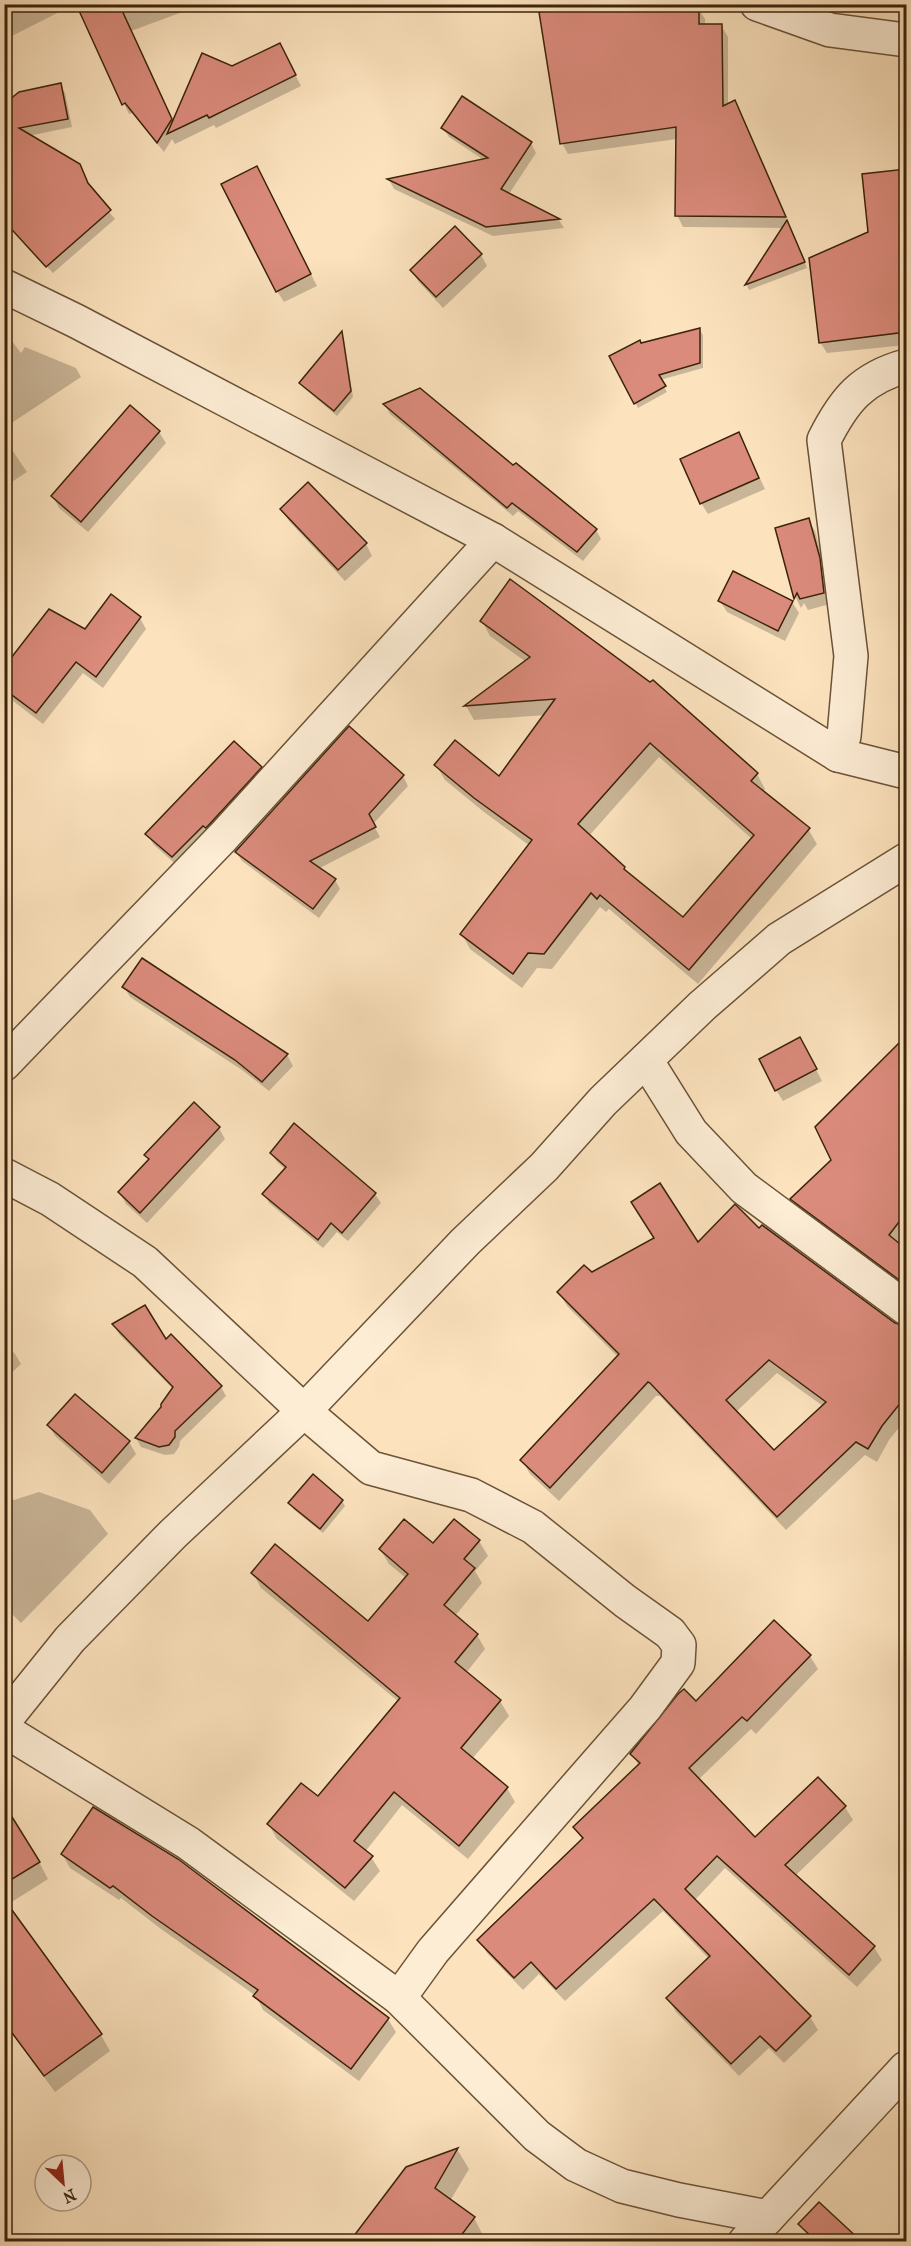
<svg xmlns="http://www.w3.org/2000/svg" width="911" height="2246" viewBox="0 0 911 2246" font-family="'IM FELL French Canon',serif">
<rect width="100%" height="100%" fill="#fce3be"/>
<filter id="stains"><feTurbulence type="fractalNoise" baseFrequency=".00333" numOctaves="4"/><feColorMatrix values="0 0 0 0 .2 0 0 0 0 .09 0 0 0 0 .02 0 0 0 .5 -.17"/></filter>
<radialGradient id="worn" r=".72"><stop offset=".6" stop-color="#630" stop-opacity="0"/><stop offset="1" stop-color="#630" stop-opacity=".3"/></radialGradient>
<g fill="#0003" fill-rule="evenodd">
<polygon points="4,4 75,4 4,40"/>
<polygon points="77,4 204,4 131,31 174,123 232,68 285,55 301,86 216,128 214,125 175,144 172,139 164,152 132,113 129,114"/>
<polygon points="596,4 663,4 664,9 698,8 705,19 705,25 721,25 728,37 728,105 735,102 741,113 807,268 749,290 747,286 784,228 683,227 677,215 677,139 568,154 562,143"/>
<polygon points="60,85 65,93 72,127 28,136 89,188 115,219 53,273 12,230 4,226 4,111"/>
<polygon points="443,128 531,143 536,153 509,194 559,220 564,228 493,236 394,189 389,180 484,160 449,137"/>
<polygon points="906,171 906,345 827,353 820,342 869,233 863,176"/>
<polygon points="263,180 317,286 284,302 277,291"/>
<polygon points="481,255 487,266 443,308 418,281 411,270"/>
<polygon points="700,330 703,335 703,368 660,380 667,392 638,408 611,357 640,345"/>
<polygon points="4,331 21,353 25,347 76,368 81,377 4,428"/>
<polygon points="341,333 344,338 353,397 337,416 304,388 301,383"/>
<polygon points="385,405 513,467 596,530 601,539 583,561 518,511 513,516 390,414"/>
<polygon points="159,432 166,443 88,532 59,508 53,496"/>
<polygon points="739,434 765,489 708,514 701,503"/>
<polygon points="4,438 27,472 4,487"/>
<polygon points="308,484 366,544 372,556 345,581 289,521 282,510"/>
<polygon points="808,520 815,531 826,571 830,604 808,610 804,603 801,608 796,598 777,529"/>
<polygon points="720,601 792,602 799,613 785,641 727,612"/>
<polygon points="140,618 146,629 103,688 83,673 43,724 4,694 4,669 85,631"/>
<path d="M 482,621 L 757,774 L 765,789 L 762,792 L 808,829 L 817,844 L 698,984 L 609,909 L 606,912 L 600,907 L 552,969 L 537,968 L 522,988 L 470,949 L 462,934 L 530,846 L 484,812 L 445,780 L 436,765 L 499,778 L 546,715 L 474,720 L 466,706 L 526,662 L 490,636 ZM 659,757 L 752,839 L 683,919 L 627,873 L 624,868 L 589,836 Z"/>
<polygon points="260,768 267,779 180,868 154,845 147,834"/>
<polygon points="403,776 408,786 373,824 380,837 318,869 335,880 340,889 319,918 242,861 236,852"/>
<polygon points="143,960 287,1055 293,1066 269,1091 242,1070 130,997 124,987"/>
<polygon points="903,1042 906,1045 906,1158 889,1176 906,1190 906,1237 899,1245 906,1251 906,1292 800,1213 792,1199 833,1160"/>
<polygon points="806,1050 822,1081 783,1101 776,1090"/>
<polygon points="219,1128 225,1139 147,1223 126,1204 120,1193 149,1161 146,1155"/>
<polygon points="271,1153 375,1194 381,1203 348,1241 337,1232 323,1248 269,1203 264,1194 286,1170 277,1162"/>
<path d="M 759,1230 L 894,1324 L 906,1328 L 906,1419 L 889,1440 L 877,1462 L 865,1455 L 786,1530 L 660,1396 L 656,1396 L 559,1501 L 530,1474 L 522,1460 L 618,1357 L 567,1306 L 559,1292 L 592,1274 L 698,1244 ZM 777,1373 L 823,1406 L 774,1452 L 736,1412 Z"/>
<polygon points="114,1325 166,1341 171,1336 221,1387 226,1396 180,1441 179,1447 174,1454 165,1455 141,1447 136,1438 163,1408 173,1389 119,1334"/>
<polygon points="4,1343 15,1354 21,1364 4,1380"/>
<polygon points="75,1396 129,1442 136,1454 109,1484 55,1436 49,1425"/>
<polygon points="39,1492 90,1510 108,1534 21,1623 9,1611 4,1615 4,1496 14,1500"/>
<polygon points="342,1501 345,1506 323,1533 293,1509 290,1503"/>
<polygon points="454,1521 479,1541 488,1556 475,1571 482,1583 455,1616 477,1635 485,1649 466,1673 500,1701 509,1716 472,1759 507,1788 515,1802 468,1859 402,1805 365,1852 371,1857 380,1871 354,1901 277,1839 269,1825 318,1798 399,1702 261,1588 253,1573 368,1623 406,1578 389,1564 380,1549 434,1545"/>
<polygon points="810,1656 818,1669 756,1734 751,1729 698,1780 755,1839 845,1807 853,1820 795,1876 874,1947 882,1960 857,1987 725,1868 694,1901 810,2017 818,2030 784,2063 769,2048 739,2076 676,2012 668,1998 709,1959 663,1911 565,2001 539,1974 523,1990 487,1953 479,1940 583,1840 575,1828 639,1766 632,1754 696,1704"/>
<polygon points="4,1821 39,1862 48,1879 7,1905 101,2035 110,2051 55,2092 4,2023"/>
<polygon points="62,1854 388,2019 396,2032 359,2081 263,2010 256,1996 161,1929 121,1898 119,1900 70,1868"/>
<polygon points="457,2149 469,2169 450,2201 474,2218 485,2239 484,2242 352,2242 407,2169"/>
<polygon points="800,2225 850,2236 845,2242 815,2242"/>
</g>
<g fill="#db8b7c" stroke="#3b230a" stroke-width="1.5" fill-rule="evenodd">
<polygon points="76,4 119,4 172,119 157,143 125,103 122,105"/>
<polygon points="587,4 699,6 699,24 722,24 723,106 735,100 786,217 675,216 676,127 560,144 539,12"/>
<polygon points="280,43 296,75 209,118 207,115 167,134 202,53 232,66"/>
<polygon points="61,83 68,119 19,128 80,164 88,183 111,210 46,267 4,221 4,104 19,92"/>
<polygon points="462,96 532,142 501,189 560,219 486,227 387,179 488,158 441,128"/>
<polygon points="257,166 311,274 276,292 221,184"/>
<polygon points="906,169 906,332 819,343 809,258 868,232 862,174"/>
<polygon points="787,220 805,262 745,285"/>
<polygon points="455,226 482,254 436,297 410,270"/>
<polygon points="700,328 700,363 659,375 666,386 634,404 609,356 640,340 641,343"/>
<polygon points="342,331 351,391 334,411 299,383"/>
<polygon points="420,388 513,465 516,463 597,529 577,552 512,503 507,508 383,404"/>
<polygon points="130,405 160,431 81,522 51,496"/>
<polygon points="739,432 759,478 700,504 680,459"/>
<polygon points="308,482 367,543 338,570 280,509"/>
<polygon points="809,518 820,558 824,593 800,599 797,593 794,599 775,528"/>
<polygon points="733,571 793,601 778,631 718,601"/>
<path d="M 510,579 L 650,682 L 653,680 L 758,773 L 751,781 L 810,828 L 689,970 L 600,895 L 597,899 L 591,893 L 544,954 L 528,953 L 513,974 L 460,934 L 532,840 L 474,798 L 434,765 L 455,740 L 499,776 L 555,699 L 464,706 L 530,657 L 480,621 ZM 650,743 L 754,835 L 683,917 L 624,869 L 625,867 L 578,824 Z"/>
<polygon points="111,594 141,617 96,677 76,662 36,713 4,689 4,667 49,609 85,629"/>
<polygon points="349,726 404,775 369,814 376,827 310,861 336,879 313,909 235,852"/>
<polygon points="234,741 262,767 206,828 203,826 172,857 145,834"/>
<polygon points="142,958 288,1054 262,1082 235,1060 122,987"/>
<polygon points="906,1036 906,1213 889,1235 906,1249 906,1285 790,1199 831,1160 815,1127"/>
<polygon points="800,1037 817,1069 775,1091 759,1059"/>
<polygon points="194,1102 220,1127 140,1213 118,1192 149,1159 144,1155"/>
<polygon points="294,1123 376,1193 342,1233 331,1223 318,1240 262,1194 286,1167 270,1153"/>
<path d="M 660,1183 L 698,1242 L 735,1204 L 759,1228 L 762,1225 L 895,1323 L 906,1326 L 906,1396 L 882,1426 L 868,1449 L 856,1442 L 777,1517 L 650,1383 L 648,1382 L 550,1488 L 520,1460 L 619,1354 L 557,1292 L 584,1265 L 592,1272 L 654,1238 L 631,1202 ZM 769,1360 L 826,1402 L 774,1450 L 726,1400 Z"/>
<polygon points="145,1305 166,1339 171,1334 222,1386 175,1431 175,1437 169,1445 159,1447 135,1438 161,1407 161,1404 173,1387 112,1324"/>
<polygon points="75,1394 130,1441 102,1473 47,1425"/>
<polygon points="313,1474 343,1500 320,1529 288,1503"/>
<polygon points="404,1519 433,1543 454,1519 480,1540 464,1559 475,1568 444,1605 478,1634 455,1662 501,1700 461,1748 508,1787 459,1846 394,1792 354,1841 373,1856 345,1888 267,1824 301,1783 318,1796 400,1698 251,1573 275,1544 368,1621 408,1574 379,1549"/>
<polygon points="774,1620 811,1655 747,1721 742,1717 689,1768 755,1837 818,1777 846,1806 785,1865 875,1946 849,1975 717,1856 685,1889 811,2016 776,2051 760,2036 731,2064 666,1998 710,1956 654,1899 556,1989 531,1962 514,1978 477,1940 583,1838 573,1827 640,1763 630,1754 678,1694 684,1689 696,1701"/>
<polygon points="4,1804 40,1862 4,1884"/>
<polygon points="93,1807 178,1859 389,2018 351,2069 253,1996 258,1990 152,1916 113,1886 110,1888 61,1854"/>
<polygon points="4,1899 102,2034 44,2076 4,2022"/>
<polygon points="458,2148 435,2188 475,2217 457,2241 350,2241 406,2167"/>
<polygon points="819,2202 861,2241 816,2241 798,2224"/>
</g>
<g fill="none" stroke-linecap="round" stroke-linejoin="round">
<defs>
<g id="street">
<polyline points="757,4 830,30 906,40"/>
<polyline points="4,286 76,321 493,540 838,755 906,772"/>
<path d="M 838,755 L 844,736 L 851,656 L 824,440 C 844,400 862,378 906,366"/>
<polyline points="646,1060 691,1132 744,1188 906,1308"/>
<polyline points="4,1064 223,837 493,540"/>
<polyline points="4,1175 50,1199 145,1262 304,1411 371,1468 471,1495 533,1527 625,1601 670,1633 679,1645 678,1663 645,1708 433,1951 399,1998"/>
<polyline points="4,1721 70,1639 173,1534 304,1411 465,1242 544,1167 603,1101 702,1006 779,939 906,860"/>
<polyline points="4,1730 188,1843 399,1998 537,2136 576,2165 622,2186 679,2200 768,2217"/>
<polyline points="745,2242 906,2068"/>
</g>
</defs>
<use href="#street" stroke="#6b5337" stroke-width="36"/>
<use href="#street" stroke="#fdedd5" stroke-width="33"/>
</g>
<rect width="911" height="2246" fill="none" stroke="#fce3be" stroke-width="24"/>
<rect x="6" y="6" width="899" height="2234" fill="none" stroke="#3b230a" stroke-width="3"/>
<rect x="12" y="12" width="887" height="2222" fill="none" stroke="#3b230a" stroke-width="1.5"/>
<g transform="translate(63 2183) rotate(154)"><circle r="28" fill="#fdedd5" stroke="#af9c84" stroke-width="1.5"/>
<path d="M0-4.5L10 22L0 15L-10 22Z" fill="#8f2418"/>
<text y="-9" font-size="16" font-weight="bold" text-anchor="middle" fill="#3b230a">N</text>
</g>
<rect width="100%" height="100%" filter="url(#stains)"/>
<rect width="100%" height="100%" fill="url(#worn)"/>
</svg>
